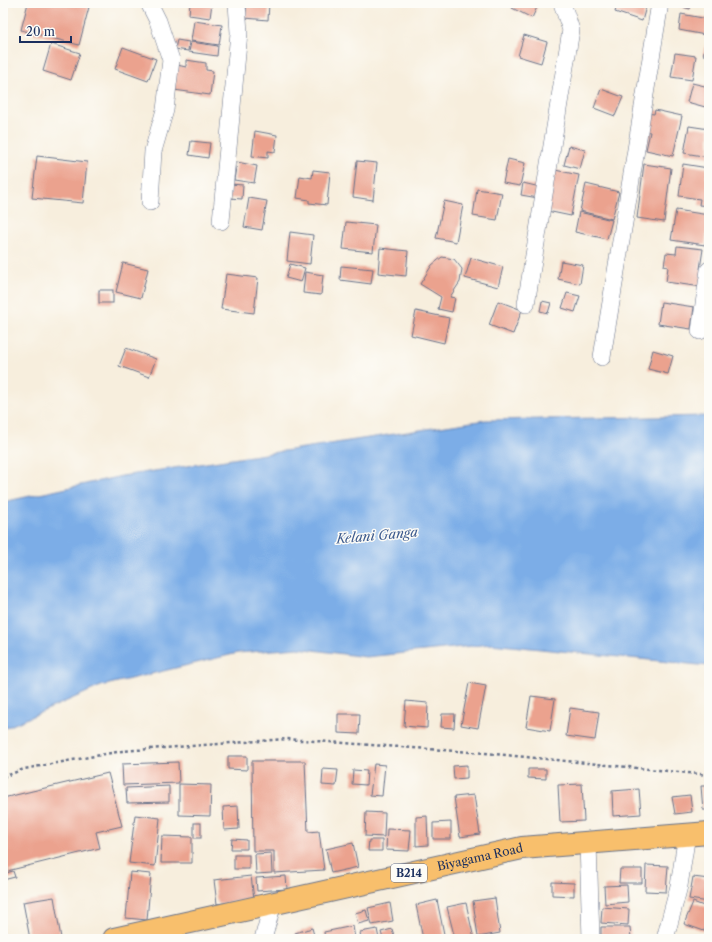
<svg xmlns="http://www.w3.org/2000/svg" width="712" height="942" viewBox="0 0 712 942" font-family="'Libre Caslon Text',serif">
<rect width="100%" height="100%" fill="#fdfcf7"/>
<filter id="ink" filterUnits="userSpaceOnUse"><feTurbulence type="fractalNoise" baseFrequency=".025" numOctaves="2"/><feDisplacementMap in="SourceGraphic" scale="8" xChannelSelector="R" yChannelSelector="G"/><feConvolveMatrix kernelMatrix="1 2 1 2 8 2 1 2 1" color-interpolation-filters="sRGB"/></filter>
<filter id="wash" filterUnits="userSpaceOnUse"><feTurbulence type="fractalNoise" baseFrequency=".012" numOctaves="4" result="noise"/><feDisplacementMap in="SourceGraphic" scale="16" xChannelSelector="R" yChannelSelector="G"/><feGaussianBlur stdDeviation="0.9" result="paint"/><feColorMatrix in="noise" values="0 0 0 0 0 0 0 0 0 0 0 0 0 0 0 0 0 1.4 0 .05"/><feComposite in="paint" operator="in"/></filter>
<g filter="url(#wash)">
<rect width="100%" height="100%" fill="#f7eedd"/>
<polygon fill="#7cade7" stroke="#4c6ea2" points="709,416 709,666 491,644 366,657 298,648 238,653 101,686 3,729 3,502 122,476 485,420"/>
<g id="blocks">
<g fill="#eba28e">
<polygon points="28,3 74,3 89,7 79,45 21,30"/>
<polygon points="190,3 212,3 210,18 189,15"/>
<polygon points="247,3 269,3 268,20 245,18"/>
<polygon points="514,3 539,3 532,18 512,8"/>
<polygon points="618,3 647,3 642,21 615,12"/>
<polygon points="667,3 692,3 690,9"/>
<polygon points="681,14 708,19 705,35 679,30"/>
<polygon points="194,21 222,25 219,45 191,41"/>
<polygon points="709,33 709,56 703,55"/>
<polygon points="524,35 547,42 541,63 518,56"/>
<polygon points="177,40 189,42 188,51 175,49"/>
<polygon points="191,42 218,46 217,56 189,52"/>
<polygon points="51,44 80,53 71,80 43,71"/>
<polygon points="123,47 156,59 148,81 115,69"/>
<polygon points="675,53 696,56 692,80 671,77"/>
<polygon points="186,60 206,63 206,70 213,71 210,95 174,90 177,65 186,67"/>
<polygon points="692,83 709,87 709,108 687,102"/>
<polygon points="601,89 623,97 615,116 594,108"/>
<polygon points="655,110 682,116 673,156 646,150 650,132 643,131 646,113 654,114"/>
<polygon points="689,126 709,129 709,157 684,153"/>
<polygon points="255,131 277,135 275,152 268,151 268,158 252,156"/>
<polygon points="191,141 210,143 208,158 189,155"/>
<polygon points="569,146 585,150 580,169 564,165"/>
<polygon points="37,156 87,162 83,203 32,198"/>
<polygon points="508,159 525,163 520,186 503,183"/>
<polygon points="357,161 377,163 373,200 353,197"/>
<polygon points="237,162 257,166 254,183 234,180"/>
<polygon points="644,164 671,168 664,222 637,218"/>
<polygon points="683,164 708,168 706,178 709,179 709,206 699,205 700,199 679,196"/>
<polygon points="313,170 330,172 327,205 309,203 309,200 297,198 300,176 312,178"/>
<polygon points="555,170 579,175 571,216 547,211"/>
<polygon points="523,183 540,187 538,198 521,195"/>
<polygon points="230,184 243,185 242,199 229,198"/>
<polygon points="586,184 619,192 612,219 580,211"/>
<polygon points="477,189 502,193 497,220 473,216"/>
<polygon points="249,198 267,201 262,230 244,227"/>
<polygon points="444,201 463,205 456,242 436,238"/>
<polygon points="676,210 709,215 705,245 671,240"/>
<polygon points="579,212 612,220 607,239 575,232"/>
<polygon points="346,222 376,225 373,252 343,249"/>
<polygon points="290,232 313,235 310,264 287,261"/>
<polygon points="677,246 703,249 700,269 705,270 702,287 666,282 668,267 664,266 666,253 676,254"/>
<polygon points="380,248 408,251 406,276 378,273"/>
<polygon points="442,257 454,259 462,269 460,282 450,297 455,298 452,312 438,309 441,297 420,284 432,265"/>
<polygon points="471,258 503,267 498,287 465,278"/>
<polygon points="561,261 583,265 580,284 558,279"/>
<polygon points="123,263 148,269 141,298 116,292"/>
<polygon points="290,264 305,268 301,282 286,278"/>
<polygon points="341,266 373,269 371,284 340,280"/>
<polygon points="305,272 323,275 321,295 303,293"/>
<polygon points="226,274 258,278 254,313 221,309"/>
<rect x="99" y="290" width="14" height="13"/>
<polygon points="567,293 580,296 575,312 562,308"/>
<polygon points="498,301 522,310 513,334 489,325"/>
<polygon points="542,301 551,303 548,313 540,311"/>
<polygon points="661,302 694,307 691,329 658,324"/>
<polygon points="416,311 449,318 444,343 411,335"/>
<polygon points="126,348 156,359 149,377 119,366"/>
<polygon points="653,350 673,356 668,374 648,369"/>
<polygon points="469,683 486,686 478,728 461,725"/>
<polygon points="531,696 555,699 550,731 526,727"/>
<polygon points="406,701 428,703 427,728 404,726"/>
<polygon points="570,708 599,712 595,740 566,736"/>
<polygon points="338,714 360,714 359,734 338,733"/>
<polygon points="442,714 455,714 454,728 441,727"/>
<polygon points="228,756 247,756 247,770 228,769"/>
<polygon points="252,761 305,761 308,832 319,831 324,870 274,873 274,851 253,851"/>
<polygon points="178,762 179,783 123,785 122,764"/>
<polygon points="374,764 385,765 382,796 370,795"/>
<polygon points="467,765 467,778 454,779 453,766"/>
<polygon points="323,769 338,770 336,786 322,785"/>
<polygon points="528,769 546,769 546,779 528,778"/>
<polygon points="353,770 367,771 366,785 352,784"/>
<polygon points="108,773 122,826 96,832 100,848 3,872 3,798"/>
<polygon points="179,784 211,785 210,816 179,815"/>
<polygon points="582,784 584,821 560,822 558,785"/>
<polygon points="169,786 169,802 127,803 126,788"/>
<polygon points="701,786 709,786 709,810 703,810"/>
<polygon points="639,789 641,814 613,816 612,791"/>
<polygon points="474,795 480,834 460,837 454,797"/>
<polygon points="690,795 692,812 675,814 672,797"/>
<polygon points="238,806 239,829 224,830 223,807"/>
<polygon points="366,812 385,813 384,837 365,836"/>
<polygon points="135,815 160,818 155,866 129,863"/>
<polygon points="427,816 428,845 416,846 416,817"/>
<polygon points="451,822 451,839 433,839 433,823"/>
<rect x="194" y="823" width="7" height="15"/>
<polygon points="387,829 411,830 409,851 386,850"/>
<polygon points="162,836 192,837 192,863 161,863"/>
<polygon points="232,839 247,840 247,849 231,849"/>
<polygon points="369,840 382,840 382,851 368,851"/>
<polygon points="353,843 358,867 331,873 326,849"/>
<polygon points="271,853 272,873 256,874 255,854"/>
<rect x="234" y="855" width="15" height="14"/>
<polygon points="646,865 668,866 666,892 645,891"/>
<polygon points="620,869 642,869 642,883 619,883"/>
<polygon points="13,871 15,877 3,880 3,874"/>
<polygon points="130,872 151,874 147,920 126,918"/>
<polygon points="251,876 254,899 217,904 214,880"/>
<polygon points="286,876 287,889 257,891 256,878"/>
<polygon points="693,877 709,879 709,902 689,899"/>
<polygon points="552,882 574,883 574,896 552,895"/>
<polygon points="627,885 628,902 605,904 604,886"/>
<polygon points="54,897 61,938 30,939 23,902"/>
<polygon points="495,898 500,933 478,937 473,901"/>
<polygon points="437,900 445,939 423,939 416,905"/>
<polygon points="693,902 709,908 709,919 704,931 684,924"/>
<polygon points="390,903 393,921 372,925 368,908"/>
<polygon points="466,903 474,939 455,939 447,907"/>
<polygon points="602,907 629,909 628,925 601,923"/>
<polygon points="366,910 369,921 358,924 355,913"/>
<polygon points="353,926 355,939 325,939 324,932"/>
<polygon points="601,927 630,927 631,939 601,939"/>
<polygon points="312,928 315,939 296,939 295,933"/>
<polygon points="377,929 379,939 361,939 360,932"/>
<polygon points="392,929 395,939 383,939 381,932"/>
</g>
</g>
</g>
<g filter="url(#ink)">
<use href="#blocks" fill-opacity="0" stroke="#68728a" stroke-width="1"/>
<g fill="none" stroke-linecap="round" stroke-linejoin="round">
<defs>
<g id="minor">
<polyline points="149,3 158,21 171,60 165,110 153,151 150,202"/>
<polyline points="221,221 239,33 237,3"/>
<polyline points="526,304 571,30 562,3"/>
<polyline points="700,331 709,270"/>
<polyline points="602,357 660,3"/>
<polyline points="588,843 591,939"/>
<polyline points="263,939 273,903"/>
<polyline points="665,939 679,886 687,834"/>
</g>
<g id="primary">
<path id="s1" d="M 114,939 L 522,848 L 709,833"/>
</g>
</defs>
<use href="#minor" stroke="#68728a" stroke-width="18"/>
<use href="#primary" stroke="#68728a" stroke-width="24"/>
<polyline stroke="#68728a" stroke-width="2.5" stroke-dasharray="3 3" stroke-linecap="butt" points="3,777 24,769 122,751 287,739 485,753 709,775"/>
<use href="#minor" stroke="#fff" stroke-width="17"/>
<use href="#primary" stroke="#f8bf6c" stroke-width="22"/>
</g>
</g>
<g text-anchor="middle" stroke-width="3" stroke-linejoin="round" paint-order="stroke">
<rect fill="#fdfcf7" stroke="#5f6c8c" stroke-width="1" x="391" y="864" width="36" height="18" rx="3"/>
<g font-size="11" font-weight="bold" fill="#1b2f5e">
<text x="409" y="877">B214</text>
</g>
<g font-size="12" fill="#1b2f5e" stroke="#fdfcf7">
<text dy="4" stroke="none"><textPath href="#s1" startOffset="375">Biyagama Road</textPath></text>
</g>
<g font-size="13" font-style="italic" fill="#3d5b8e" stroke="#fdfcf7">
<text transform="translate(377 535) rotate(-5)" y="5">Kelani Ganga</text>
</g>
</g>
<rect width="712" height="942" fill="none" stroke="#fdfcf7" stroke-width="16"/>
<path d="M20 36v6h51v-6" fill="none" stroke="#1b2f5e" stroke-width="2"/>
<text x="26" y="36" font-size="12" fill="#1b2f5e" stroke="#fdfcf7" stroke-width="3" paint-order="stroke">20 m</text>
</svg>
